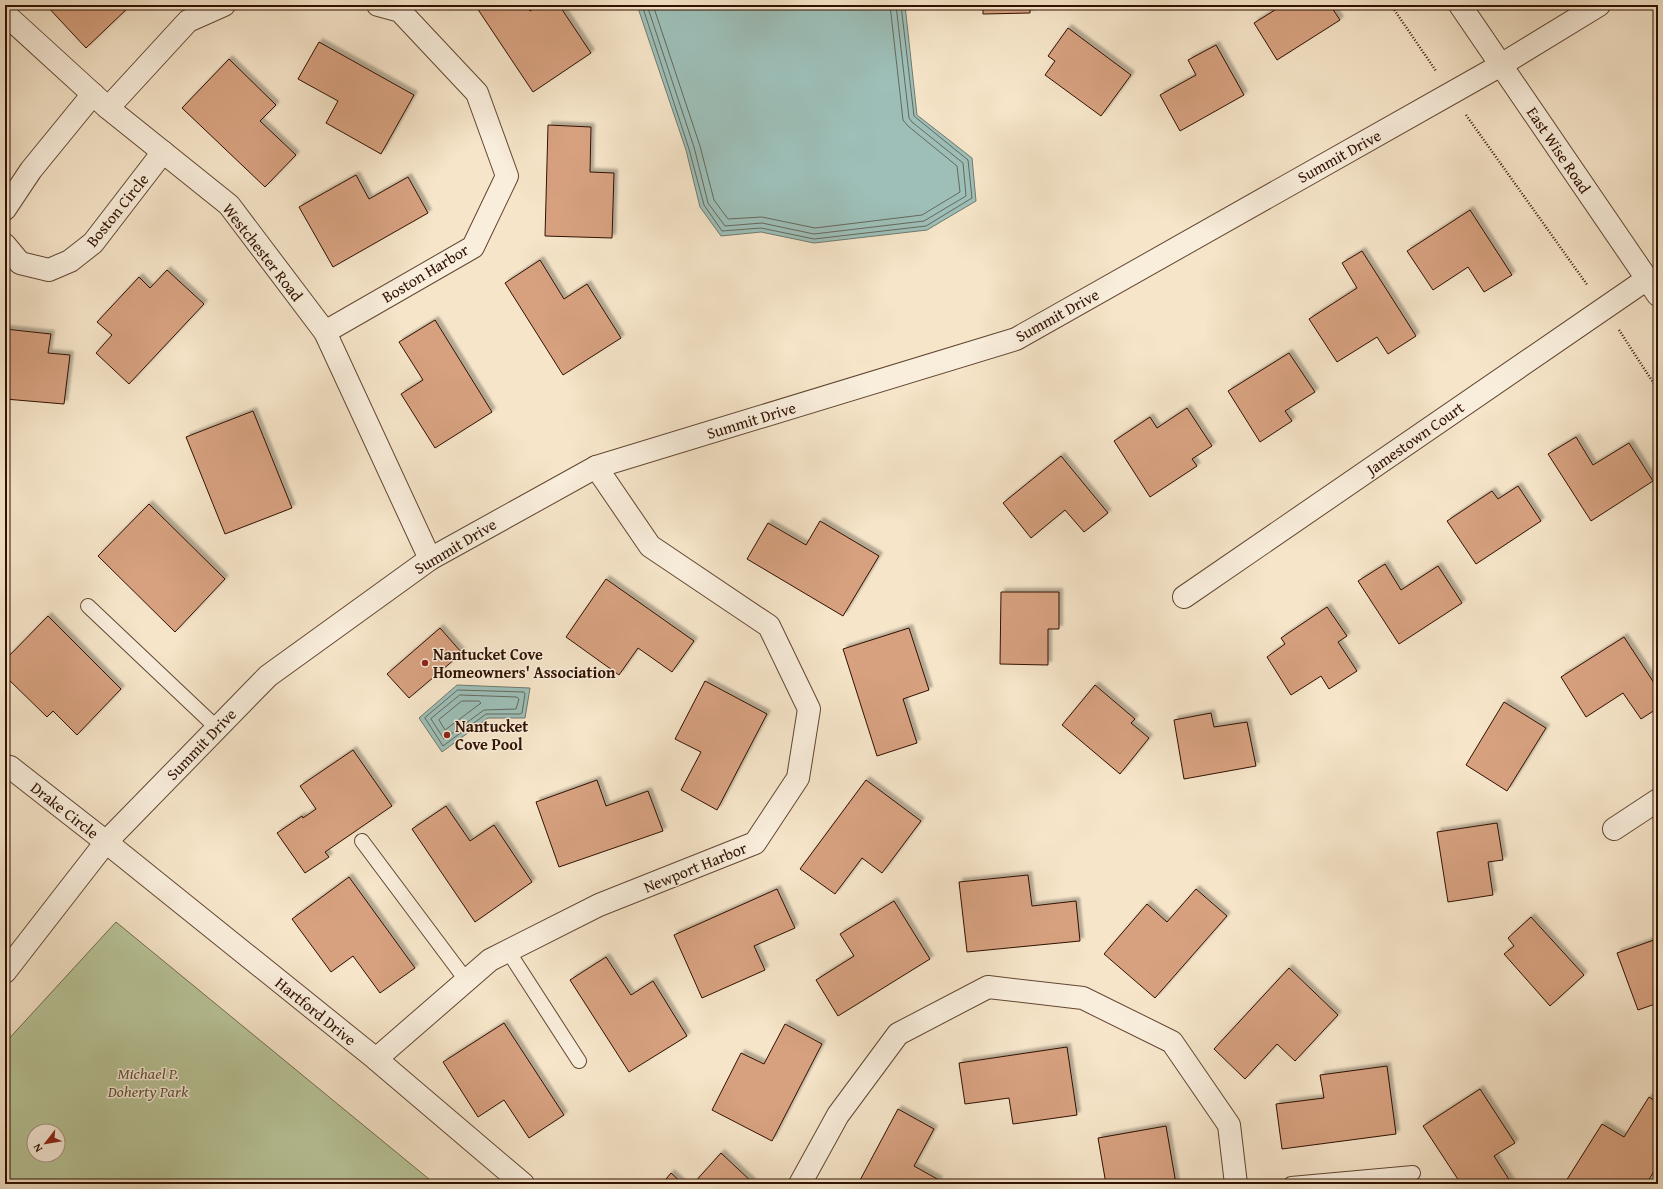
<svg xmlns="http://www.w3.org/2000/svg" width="1663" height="1189" viewBox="0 0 1663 1189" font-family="'Gentium Book Plus',serif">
<defs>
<filter id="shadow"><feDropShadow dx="3.5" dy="-3.5" stdDeviation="1" flood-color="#0004"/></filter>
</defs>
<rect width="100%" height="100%" fill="#f6e5c9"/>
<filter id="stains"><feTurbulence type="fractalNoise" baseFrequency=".005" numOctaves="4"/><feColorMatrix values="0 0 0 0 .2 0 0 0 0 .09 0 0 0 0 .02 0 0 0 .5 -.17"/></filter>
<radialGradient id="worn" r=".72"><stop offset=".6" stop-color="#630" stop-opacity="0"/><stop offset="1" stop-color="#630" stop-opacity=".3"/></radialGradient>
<path fill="#b8c599" stroke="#746b4c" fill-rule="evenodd" d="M 116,922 L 435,1184 L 5,1184 L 5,1043 ZM 34,1131 L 58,1131 L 58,1155 L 34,1155 Z"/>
<g fill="#9dbfb8" stroke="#71796e">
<polygon points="637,5 905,5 917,115 972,158 976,201 927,230 814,243 761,232 721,236 700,207 686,150"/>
<polygon points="457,685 530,688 525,718 488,718 442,752 419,718"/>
</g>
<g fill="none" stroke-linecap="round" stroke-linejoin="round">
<g stroke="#66685c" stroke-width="1">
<polyline points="642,5 689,149 704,205 722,231 761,228 814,239 926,226 972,198 968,160 914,116 901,5"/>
<polyline points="647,5 694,147 708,203 725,226 762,223 814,234 924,221 966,196 963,163 912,122 909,118 896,5"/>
<polyline points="653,5 700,146 714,200 728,219 762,217 815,228 922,215 960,192 957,166 908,126 903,120 890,5"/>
<polygon points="458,690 524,692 525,694 522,713 520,714 486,714 443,746 425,718"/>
<polygon points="460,695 517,697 519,699 516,709 484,710 444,739 431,719"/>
<polygon points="462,701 479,701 481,703 445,730 439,720"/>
</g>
</g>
<g fill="#d7a180" stroke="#301100" filter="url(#shadow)">
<polygon points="46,5 131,5 86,48"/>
<polygon points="475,5 526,5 530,11 540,5 559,5 591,53 533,92"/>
<polygon points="983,5 1030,5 1030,13 983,14"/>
<polygon points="1283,5 1330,5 1340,20 1277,60 1254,23"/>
<polygon points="1068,28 1131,75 1101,116 1045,75 1055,61 1048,56"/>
<polygon points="319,42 414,95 381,154 326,123 338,101 298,79"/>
<polygon points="1216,45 1244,95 1180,131 1160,95 1196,75 1188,60"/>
<polygon points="229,59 276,105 260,121 296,155 265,187 182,108"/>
<polygon points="548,125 591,127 590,172 614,173 612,238 545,236"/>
<polygon points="356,175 369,199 408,177 428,213 333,267 299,207"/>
<polygon points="1470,210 1512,275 1484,292 1468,267 1433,290 1407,251"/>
<polygon points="1362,251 1416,336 1388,354 1377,337 1337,362 1309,319 1357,288 1342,263"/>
<polygon points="540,260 564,299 587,284 621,338 563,375 505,283"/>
<polygon points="167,270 204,304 129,384 96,353 112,335 97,322 139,277 150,288"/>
<polygon points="435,320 492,412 435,448 401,394 423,380 399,342"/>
<polygon points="5,329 51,334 48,353 70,355 64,404 5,399"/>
<polygon points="1289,353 1315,392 1285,411 1292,421 1260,442 1228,391"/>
<polygon points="1187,408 1212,446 1192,459 1197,466 1150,497 1114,441 1150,417 1157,428"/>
<polygon points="253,411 292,508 225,534 186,437"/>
<polygon points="1576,437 1593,465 1629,443 1653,481 1591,521 1548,454"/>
<polygon points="1061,456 1108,513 1084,532 1065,510 1031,538 1003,503"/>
<polygon points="1518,486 1541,521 1476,564 1447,521 1492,491 1498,499"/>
<polygon points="149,504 225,579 175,632 98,556"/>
<polygon points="820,521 879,556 843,616 747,559 768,523 806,545"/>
<polygon points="1385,564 1401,590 1438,566 1462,603 1399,644 1358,581"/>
<polygon points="606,579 694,641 672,672 638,648 619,675 566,637"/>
<polygon points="1001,592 1059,592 1059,629 1048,629 1048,665 1000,664"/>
<polygon points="1327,607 1347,636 1338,642 1357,671 1329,689 1321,676 1291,695 1267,657 1285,644 1281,638"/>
<polygon points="48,616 121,689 77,735 53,711 47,717 5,676 5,660"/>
<polygon points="440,628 462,653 409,698 387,674"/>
<polygon points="909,628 929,690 903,699 917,743 877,756 843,649"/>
<polygon points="1624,637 1658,689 1658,708 1641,719 1623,693 1586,717 1561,677"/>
<polygon points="705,681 767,714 717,810 681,790 701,752 675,739"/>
<polygon points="1095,685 1135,719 1131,723 1149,738 1120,774 1062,725"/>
<polygon points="1504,702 1546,728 1507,791 1466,765"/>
<polygon points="1211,713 1214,727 1247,722 1256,766 1184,779 1174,720"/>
<polygon points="353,750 392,806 325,852 329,857 305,873 277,833 302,816 303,818 316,809 300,786"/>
<polygon points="597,780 606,806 648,791 663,831 559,867 536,802"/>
<polygon points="866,780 921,821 882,873 862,858 835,894 800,869"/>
<polygon points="446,806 470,841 494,825 532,882 475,922 412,829"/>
<polygon points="1497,823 1503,860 1488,862 1493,895 1448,902 1437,832"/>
<polygon points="1028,875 1032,906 1076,901 1080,941 967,952 959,882"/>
<polygon points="349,877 415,968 380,993 353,956 331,972 292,919"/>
<polygon points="777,889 795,928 754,946 765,970 702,998 674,935"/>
<polygon points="1196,889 1227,916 1155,998 1104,954 1147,904 1167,922"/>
<polygon points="894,901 930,959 838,1016 816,980 854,956 840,934"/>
<polygon points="1531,917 1584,975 1550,1006 1504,954 1514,946 1508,938"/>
<polygon points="1654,940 1658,949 1658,1003 1638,1010 1617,953"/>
<polygon points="606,957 631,995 653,981 687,1036 629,1072 570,980"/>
<polygon points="1289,968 1338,1015 1295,1061 1277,1044 1245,1079 1214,1049"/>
<polygon points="504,1023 564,1115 529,1138 504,1100 478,1117 443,1062"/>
<polygon points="785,1024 822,1044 772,1141 712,1110 741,1053 764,1064"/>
<polygon points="1067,1047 1077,1115 1013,1124 1009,1098 965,1104 959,1063"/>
<polygon points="1387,1066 1396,1134 1282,1149 1276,1104 1324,1098 1320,1075"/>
<polygon points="1480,1089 1515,1143 1494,1156 1512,1184 1461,1184 1423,1126"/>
<polygon points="1649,1097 1658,1103 1658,1165 1646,1184 1571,1184 1566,1181 1602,1124 1624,1137"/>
<polygon points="898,1109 934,1129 914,1166 939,1180 937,1184 858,1184"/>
<polygon points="1166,1126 1176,1184 1106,1184 1098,1138"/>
<polygon points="721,1153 753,1183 752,1184 693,1184"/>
<polygon points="671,1173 683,1184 662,1184"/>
</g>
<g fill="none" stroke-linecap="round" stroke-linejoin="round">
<defs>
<g id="service">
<polyline points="88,606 217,728"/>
<polyline points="362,841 466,980"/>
<polyline points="508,951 579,1061"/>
<polyline points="1291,1184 1413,1173"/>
</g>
<g id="minor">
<polyline points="5,14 108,108 229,205 325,332 430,559"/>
<polyline points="1501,65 1599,5"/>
<polyline points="108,108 188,21 224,5"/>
<polyline points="5,209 31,170 93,94"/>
<polyline points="5,245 20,263 49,270 70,261 93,243 163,152"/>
<polyline points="325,332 473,247 507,176 477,93 400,11 378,5"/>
<polyline points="1184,597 1647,279"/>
<polyline points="5,766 10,767 106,842 376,1059 523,1184"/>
<polyline points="1614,829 1658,800"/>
<polyline points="376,1059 490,960 599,905 755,843 798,778 809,709 769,626 650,546 596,467"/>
<polyline points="800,1184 838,1115 898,1034 988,987 1083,998 1172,1042 1229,1125 1236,1184"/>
</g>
<g id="tertiary">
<polyline points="1460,5 1658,295"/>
<polyline points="5,972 106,842 268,676 430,559 596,467 1016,339 1501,65"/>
</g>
</defs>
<use href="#service" stroke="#624632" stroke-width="16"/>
<use href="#minor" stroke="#624632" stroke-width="24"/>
<use href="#tertiary" stroke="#624632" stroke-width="24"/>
<g stroke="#301100" stroke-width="2.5" stroke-dasharray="1 2" stroke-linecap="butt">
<polyline points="1391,5 1436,71"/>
<polyline points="1466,115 1588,286"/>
<polyline points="1619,330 1658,390"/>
</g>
<use href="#service" stroke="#f9eedc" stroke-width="14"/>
<use href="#minor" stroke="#f9eedc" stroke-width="22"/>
<use href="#tertiary" stroke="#f9eedc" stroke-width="22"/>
</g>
<g fill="#8f2418" stroke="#f9eedc" stroke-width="1.5">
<circle cx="425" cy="663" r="4"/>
<circle cx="447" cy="735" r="4"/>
</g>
<g text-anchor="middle" stroke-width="3" stroke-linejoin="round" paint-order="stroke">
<g font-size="16" fill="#301100" stroke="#f9eedc">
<text transform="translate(1559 150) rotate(56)" y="6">East Wise Road</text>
<text transform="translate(1339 156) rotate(-29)" y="6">Summit Drive</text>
<text transform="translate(117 210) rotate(-51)" y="6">Boston Circle</text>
<text transform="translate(263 252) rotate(52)" y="6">Westchester Road</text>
<text transform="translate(425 273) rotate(-31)" y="6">Boston Harbor</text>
<text transform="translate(1057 315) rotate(-29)" y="6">Summit Drive</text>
<text transform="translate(751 420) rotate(-17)" y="6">Summit Drive</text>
<text transform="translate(1415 438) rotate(-35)" y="6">Jamestown Court</text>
<text transform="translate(455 546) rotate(-31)" y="6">Summit Drive</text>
<text transform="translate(201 744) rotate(-46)" y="6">Summit Drive</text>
<text transform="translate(65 810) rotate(38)" y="6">Drake Circle</text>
<text transform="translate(695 867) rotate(-22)" y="6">Newport Harbor</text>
<text transform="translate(316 1011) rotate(39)" y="6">Hartford Drive</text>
</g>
<g font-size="16" font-weight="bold" fill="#301100" stroke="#f9eedc" text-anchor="start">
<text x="433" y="660">Nantucket Cove<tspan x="433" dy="18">Homeowners' Association</tspan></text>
<text x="455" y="732">Nantucket<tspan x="455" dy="18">Cove Pool</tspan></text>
</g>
<g font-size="16" font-style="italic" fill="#605036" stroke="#f9eedc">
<text x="148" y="1079">Michael P.<tspan x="148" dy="18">Doherty Park</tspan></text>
</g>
</g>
<rect width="1663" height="1189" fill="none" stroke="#f6e5c9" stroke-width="20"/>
<rect x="6" y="6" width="1651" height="1177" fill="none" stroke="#301100" stroke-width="2"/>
<rect x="10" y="10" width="1643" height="1169" fill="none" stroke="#301100"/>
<g transform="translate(46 1143) rotate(239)"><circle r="19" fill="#f9eedc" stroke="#a99684"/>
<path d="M0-3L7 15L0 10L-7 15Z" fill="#8f2418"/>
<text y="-6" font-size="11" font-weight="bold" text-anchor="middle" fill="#301100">N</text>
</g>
<rect width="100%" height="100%" filter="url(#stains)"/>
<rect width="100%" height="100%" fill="url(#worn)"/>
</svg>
